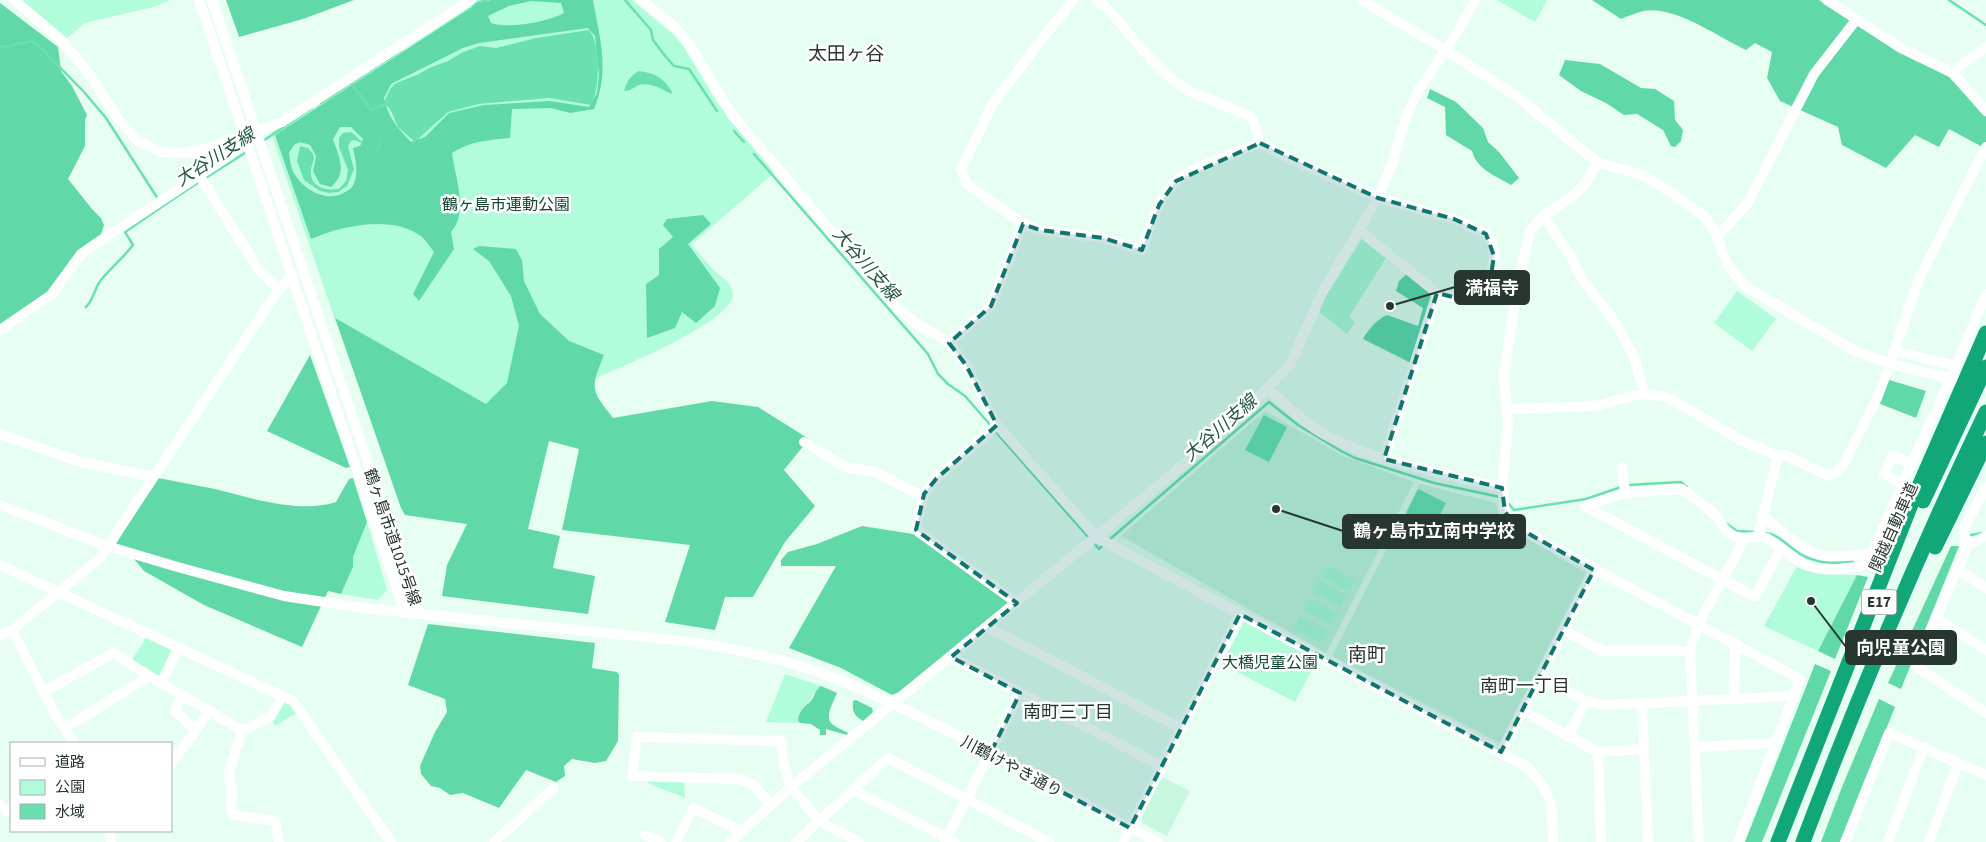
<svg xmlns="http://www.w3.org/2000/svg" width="1986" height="842" viewBox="0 0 1986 842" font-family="'Source Sans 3','Noto Sans JP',sans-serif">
<rect width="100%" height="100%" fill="#e7fef2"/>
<g fill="#c8f7e0">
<polygon points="1265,411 1343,456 1414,482 1326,653 1121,536"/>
<polygon points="1420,484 1496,503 1500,520 1514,531 1586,573 1500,743 1332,656"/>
<polygon points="1162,777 1190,791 1167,836 1142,823 1142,817"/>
</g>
<g fill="#b1fcda">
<polygon points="22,0 170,0 157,6 85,23 67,38"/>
<path d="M 474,0 L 632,0 L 674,35 L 683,46 L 718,104 L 775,172 L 691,245 C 699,253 706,262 714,270 C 718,275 725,278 728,283 C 730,285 732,290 733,293 C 737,330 529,404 494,418 L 336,323 L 271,133 Z"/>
<polygon points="1497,0 1547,0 1535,22"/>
<polygon points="1362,239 1386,258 1349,317 1355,322 1347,334 1317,310"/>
<polygon points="1737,291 1776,319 1752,351 1714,323"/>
<polygon points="367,522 387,590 378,600 341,594 353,568 353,557"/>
<polygon points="1328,565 1356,580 1349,592 1321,577"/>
<polygon points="1797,566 1821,574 1857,575 1818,651 1764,626"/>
<polygon points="1319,580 1347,595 1340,608 1312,592"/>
<polygon points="1311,598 1339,613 1332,626 1304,611"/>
<polygon points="1300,616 1328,631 1321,643 1293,628"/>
<polygon points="1244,622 1317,660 1295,702 1222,664"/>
<polygon points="147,636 175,648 158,678 132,660"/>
<path d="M 785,674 L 821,686 C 812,695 804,707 798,720 L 800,723 L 766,722 Z"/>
<polygon points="284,702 291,703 298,712 275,726 272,720"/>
<path d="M 646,781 L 684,782 L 685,798 C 677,794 651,786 646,781 Z"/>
</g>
<g fill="#61d8a8" fill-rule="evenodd">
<polygon points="226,0 354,0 303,19 239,37"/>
<path d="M 491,0 L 593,0 C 600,39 610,71 594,109 L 570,113 L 551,108 L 512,109 L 510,138 C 489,140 470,141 452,153 C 455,177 469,213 451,232 L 454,249 L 419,301 L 413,294 L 434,252 C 430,247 426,241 422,237 C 393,214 341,226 311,239 L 275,135 L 478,3 ZM 531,1 L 561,3 L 564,13 C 548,22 508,29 491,23 L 488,16 L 509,6 ZM 588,28 L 595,36 L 599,75 L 597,93 L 589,107 L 550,101 L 484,105 L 449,113 L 425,137 L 411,142 C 397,127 389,119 384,98 L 391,84 L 463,48 L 479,43 ZM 340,127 L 351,127 L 363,139 L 360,146 L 353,148 C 355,158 359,173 354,183 C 352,190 345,192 339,195 C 321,201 299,186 292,169 C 290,164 290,158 289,153 L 294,145 L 300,142 L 310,145 L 316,156 L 313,171 L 320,184 L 331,187 C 348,172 339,158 333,139 Z"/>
<path d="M 1592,0 L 1819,0 L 1898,52 L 1949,77 L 1986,117 L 1986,149 L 1949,129 L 1939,147 L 1915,135 L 1886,168 L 1842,145 L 1838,127 L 1780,101 L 1767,78 L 1772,52 L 1755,43 L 1746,50 C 1718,37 1675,5 1643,11 C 1636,13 1628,16 1621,19 Z"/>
<polygon points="0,3 58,47 61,71 72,86 87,115 85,120 85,146 68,179 92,209 101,218 104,225 101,234 85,245 51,292 0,328"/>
<polygon points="1565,60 1600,64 1641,88 1655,89 1674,101 1675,120 1683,130 1681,141 1675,147 1671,146 1663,130 1637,114 1624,115 1606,103 1581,91 1559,75"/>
<path d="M 1430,89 L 1456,102 L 1483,128 L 1488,142 L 1499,152 L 1519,178 L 1511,185 C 1496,176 1477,170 1472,151 L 1446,135 L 1445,107 L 1427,98 Z"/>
<polygon points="703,215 711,224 688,244 720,288 715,306 696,323 682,312 675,328 647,338 646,284 659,275 659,249 673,237 663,225 667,219"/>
<path d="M 479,246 L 516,249 L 522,260 L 524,281 L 540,314 L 569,341 L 604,355 C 590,389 591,390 613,418 L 712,401 L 758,407 L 809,439 L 784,470 L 815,506 L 785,542 L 753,597 L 725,597 L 715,630 L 665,622 L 690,545 L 562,530 L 579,449 L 549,441 L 528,529 L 560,536 L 553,568 L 595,576 L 588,614 L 442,596 L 447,565 L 467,524 L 405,515 L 401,508 L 335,318 L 486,404 L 507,383 L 519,326 L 511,296 L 489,261 L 473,249 Z"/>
<path d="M 1408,273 L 1435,295 L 1411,363 L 1363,339 C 1368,330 1377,319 1387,315 L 1418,326 L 1423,308 L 1396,291 L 1399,281 Z"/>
<polygon points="310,355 350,467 346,468 267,431"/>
<polygon points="1886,379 1926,391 1916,418 1878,403"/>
<path d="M 158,478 C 177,482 196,485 215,489 C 251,498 300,514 336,502 L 349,479 L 353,478 L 367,522 L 353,557 L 353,567 L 341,594 L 328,591 L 302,647 L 204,605 L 144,571 L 134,559 L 114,547 Z"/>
<polygon points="862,526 913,534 1009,603 899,692 892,695 841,668 789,648 836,566 781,566 781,560 788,552 817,544"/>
<polygon points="1951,546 1959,546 1901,689 1888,683"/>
<polygon points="1857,575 1868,577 1835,659 1818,651"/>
<polygon points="428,624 595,643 592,668 617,672 619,675 618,741 606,761 595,763 572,759 564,766 565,776 556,782 526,770 499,808 463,793 450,795 440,788 431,786 421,774 420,766 435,732 447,712 445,699 408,685"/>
<polygon points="1815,664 1831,671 1762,842 1745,842"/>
<path d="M 821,686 L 837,693 C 834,701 825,715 831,723 C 835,727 843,730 848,733 L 847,735 L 826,729 L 826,735 L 820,735 L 820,730 L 811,724 L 800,723 L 798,720 C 801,705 809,706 814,696 C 816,691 817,689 821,686 Z"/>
<polygon points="1879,699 1895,707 1841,842 1821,842 1842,787"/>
<path d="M 856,700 L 872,708 L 873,712 L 863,721 C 854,716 852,711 853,701 Z"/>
</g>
<g fill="#6ae0b0">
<path d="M 589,30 C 601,42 600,91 591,105 L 549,98 L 479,104 L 448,112 L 415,142 L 399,128 L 381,136 L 379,140 L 381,145 L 380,150 L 376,151 L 358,141 L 352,140 L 348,146 L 354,169 L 347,186 L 338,192 L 329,193 L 320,191 L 304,180 L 297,161 L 300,146 L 308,148 C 311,151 314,154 314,158 C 314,162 311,166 311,170 C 309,187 326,191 339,189 L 346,181 L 348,170 L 339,147 L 339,138 L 343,133 L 351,132 C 359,138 368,151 380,149 L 378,140 L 381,136 L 398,127 C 394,120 393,111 387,106 L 381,108 L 379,105 L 384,102 L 390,89 L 396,83 L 419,74 L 429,68 L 448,61 L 463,52 L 480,46 L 496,48 L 536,38 Z"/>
<path d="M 639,71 C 655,73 664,78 672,92 L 671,94 C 662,89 650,82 639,85 C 634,87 631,91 624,91 C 627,81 630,76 639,71 Z"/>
<polygon points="1264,415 1287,427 1269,462 1245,450"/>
<polygon points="1418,489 1446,503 1427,540 1400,526"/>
</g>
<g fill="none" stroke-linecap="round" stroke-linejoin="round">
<g stroke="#6ae0b0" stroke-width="2.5">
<polyline points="625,0 651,30 653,40 666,57 674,66 689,69 717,111"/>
<polyline points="1949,0 1986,25"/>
<polyline points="472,5 486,0"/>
<polyline points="0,46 3,47 31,41 39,46 84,92 106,118 158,199"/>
<polyline points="352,84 371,110 380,106"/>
<polyline points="321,103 400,51"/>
<polyline points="734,131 744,142"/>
<polyline points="263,141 312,108"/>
<polyline points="754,154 928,354 938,374 948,384 965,396 992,427"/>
<polyline points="204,179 248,151"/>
<polyline points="161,203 163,206 199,182"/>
<path d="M 86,307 C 94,299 94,289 101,280 C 111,268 123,258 133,245 L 125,232 L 163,206"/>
<polyline points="995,431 1089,538"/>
<polyline points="1627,485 1681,482 1687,487"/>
<polyline points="1508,503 1514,510 1586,499 1621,487"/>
<polyline points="1727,524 1737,531 1754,532"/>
<path d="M 1765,533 C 1781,534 1791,551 1806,557 C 1821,564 1837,563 1853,562"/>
<polyline points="1971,535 1982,533"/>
<polyline points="1109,540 1269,402 1298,425 1341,451 1355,458 1434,483 1500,497"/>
<polyline points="1093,542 1099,549 1103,545"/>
</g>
<g stroke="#fff" stroke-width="10">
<polyline points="14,0 61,40 90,75 119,120 138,141 161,152 186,153 208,148 282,122 471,0"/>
<polyline points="199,0 405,613"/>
<polyline points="212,0 419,614"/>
<path d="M 641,0 L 674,26 L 689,44 L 732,115 L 897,308 C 904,313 911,320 918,325 C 928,331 939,334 948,343 C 971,364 981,398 997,425 L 1096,537 L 1527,767 C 1554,795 1552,805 1553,842"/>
<path d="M 1074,0 L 1049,30 L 993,103 L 961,169 L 967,184 L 1023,224 L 1040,230 L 1103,238 L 1142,250 C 1150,228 1158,197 1176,181 C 1193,167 1238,152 1260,143 L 1293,160 L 1378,198 L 1454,219 L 1486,234 L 1492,242 L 1494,256 L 1490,282"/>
<polyline points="1096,0 1106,7 1149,57 1168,76 1187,90 1248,115 1253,120 1260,143"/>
<polyline points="1361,0 1446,50 1516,96 1597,162 1645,176 1682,200 1704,216 1715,232 1727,264 1745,286 1853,350 1890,364 1986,387"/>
<polyline points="1827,0 1901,48 1952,72 1986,47"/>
<polyline points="1952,72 1986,111"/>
<polyline points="1597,162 1591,175 1583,186 1571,197 1543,216 1530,231 1517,287 1504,375 1508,425 1502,488 1505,512 1520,529 1800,679 1738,842"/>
<polyline points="199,175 259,270 279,289 293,275"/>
<polyline points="1543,216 1570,255 1582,279 1610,315 1622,334 1635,359 1644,393"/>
<polyline points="1360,231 1437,293 1457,298 1473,294 1490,282 1517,287"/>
<polyline points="1717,237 1747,204 1814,74 1856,20"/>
<polyline points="0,330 51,295 81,254 230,155"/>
<polyline points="949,343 991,306 1023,224"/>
<polyline points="1894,351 1956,366"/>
<path d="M 1267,389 C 1285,403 1301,420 1320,432 C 1369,461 1446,474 1502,488"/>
<polyline points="1507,409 1595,406 1644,393 1669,398 1739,439 1778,456 1783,454 1829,476 1836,473 1844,464 1877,398 1890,364 1919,279 1986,147"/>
<polyline points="997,425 936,479 924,494 916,530 1017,603"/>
<polyline points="0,434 77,461 153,477"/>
<polyline points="804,442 845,467 875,472 916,493 924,494"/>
<polyline points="1384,459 1437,293"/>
<polyline points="1622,467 1625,493"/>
<polyline points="1903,484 1884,474 1893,455 1912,465"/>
<polyline points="1986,487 1964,528 1965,551 1916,666 1986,713"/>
<path d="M 0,505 L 107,546 L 174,566 L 284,596 L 363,608 L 684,641 C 732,648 779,657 824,674 C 938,719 1049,786 1158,842"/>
<path d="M 1585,506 L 1625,493 L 1682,489 C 1692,497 1703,504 1713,513 C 1720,520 1725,534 1737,537 C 1747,541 1756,533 1767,538 C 1779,545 1789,557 1801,563 C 1821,573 1842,569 1862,566 L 1871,554 L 1956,366 L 1986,294"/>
<polyline points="1585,506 1755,597 1781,548"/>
<path d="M 1762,515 C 1777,527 1805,553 1824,556 C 1839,557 1856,554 1871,554"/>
<polyline points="1758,535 1778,456"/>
<polyline points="1966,546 1986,536"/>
<polyline points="0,565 293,701 391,842"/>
<polyline points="1958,569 1986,588"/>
<polyline points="1936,618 1986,650"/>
<polyline points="987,627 1181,728"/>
<polyline points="12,630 52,709 74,743"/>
<polyline points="1563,630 1603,651 1690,651"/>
<polyline points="0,635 12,630 99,559 279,289"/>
<polyline points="951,657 1162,766"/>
<polyline points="1539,676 1586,701 1603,705 1794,696"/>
<polyline points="161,684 178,648"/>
<path d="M 43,692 L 114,653 C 155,682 200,704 242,731"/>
<polyline points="182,695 175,711 196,730 210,710"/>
<polyline points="1734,700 1735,643"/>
<polyline points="1642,703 1648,842"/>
<polyline points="1522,711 1598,752 1601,842"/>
<polyline points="65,728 148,677"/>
<polyline points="1568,736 1586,701"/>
<polyline points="1695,747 1776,743"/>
<polyline points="1501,752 1594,570"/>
<polyline points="1598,752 1644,749"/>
<polyline points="171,764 196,730"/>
<polyline points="853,790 955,842"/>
<polyline points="0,805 5,811 11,808"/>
<polyline points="770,805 754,785 740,779 632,776 637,737 781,741 783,762 791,787 819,821 859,842"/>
<polyline points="109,831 111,842"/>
<polyline points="645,835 661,842"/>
<polyline points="279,842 275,821 234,815 231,810 232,793 229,772 242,731 270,717 282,697"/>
<polyline points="494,842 554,788"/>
<polyline points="676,842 693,808 735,828 741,832"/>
<polyline points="730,842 791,787 1170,476 1267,389 1290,365 1322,293 1378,198 1393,161 1406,117 1419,89 1446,50 1476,0"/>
<polyline points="796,842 888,758 1049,842"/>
<polyline points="945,842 1020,693"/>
<polyline points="1123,842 1240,614"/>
<polyline points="1699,842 1690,651 1698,625 1745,538"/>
<polyline points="1845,842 1889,733 1986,775"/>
<polyline points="1888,842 1924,747"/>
<polyline points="1929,842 1958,763"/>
</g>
<g stroke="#11a778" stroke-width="15">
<polyline points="1923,501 1986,367"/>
<polyline points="1935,547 1986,443"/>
<polyline points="1778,842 1910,507 1986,333"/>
<path d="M 1803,842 C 1858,696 1919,552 1986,412"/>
</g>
</g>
<path fill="#0f766e" fill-opacity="0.2" stroke="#0f766e" stroke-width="4" stroke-dasharray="10 6" stroke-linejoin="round" d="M 1260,143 L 1378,198 L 1454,219 L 1486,234 L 1494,256 L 1490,282 L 1457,298 L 1437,293 L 1384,459 L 1502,488 L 1505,512 L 1520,529 L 1594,570 L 1501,752 L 1240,614 L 1130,828 L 990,754 L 1020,693 L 951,657 L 1017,603 L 916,530 L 924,494 L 936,479 L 997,425 L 966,365 L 949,343 L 991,306 L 1023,224 L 1040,230 L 1103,238 L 1142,250 L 1159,205 L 1176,181 Z"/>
<g text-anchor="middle" stroke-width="5" stroke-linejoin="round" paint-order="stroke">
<rect fill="#fff" stroke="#68736d" stroke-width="1" x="1861.5" y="589.5" width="35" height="25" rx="4"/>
<g font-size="15" font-weight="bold" fill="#27372f">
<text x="1879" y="607">E17</text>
</g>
<g font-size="16" fill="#154734" stroke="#fff">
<text x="506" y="210">鶴ヶ島市運動公園</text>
<text x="1270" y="668">大橋児童公園</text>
</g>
<g font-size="16" fill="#27372f" stroke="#fff">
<text transform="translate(1893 527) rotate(-66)" y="6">関越自動車道</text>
<text transform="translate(393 537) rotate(71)" y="6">鶴ヶ島市道1015号線</text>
<text transform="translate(1012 766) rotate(28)" y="6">川鶴けやき通り</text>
</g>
<g font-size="18" font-style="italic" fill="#285844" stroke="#fff">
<text transform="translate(215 157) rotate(-33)" y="6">大谷川支線</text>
<text transform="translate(866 264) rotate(49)" y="6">大谷川支線</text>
<text transform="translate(1220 428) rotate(-41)" y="6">大谷川支線</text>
</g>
<g font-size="18" fill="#27372f" stroke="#fff">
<text x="1525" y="692">南町一丁目</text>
<text x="1068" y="718">南町三丁目</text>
</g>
<g font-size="19" fill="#27372f" stroke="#fff">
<text x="846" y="60">太田ヶ谷</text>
<text x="1367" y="661">南町</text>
</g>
</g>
<path fill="none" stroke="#27372f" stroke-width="2" d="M1390 306L1455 287M1276 509L1343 531M1811 601L1846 647"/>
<g fill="#27372f" stroke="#fff" stroke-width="2">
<circle cx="1390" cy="306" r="5"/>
<circle cx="1276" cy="509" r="5"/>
<circle cx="1811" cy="601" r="5"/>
</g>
<g fill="#27372f" stroke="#27372f" stroke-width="2">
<rect x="1455" y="271" width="74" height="33" rx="5"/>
<rect x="1343" y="515" width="182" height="33" rx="5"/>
<rect x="1846" y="631" width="110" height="33" rx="5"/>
</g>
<g font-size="18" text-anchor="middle" font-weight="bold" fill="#fff">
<text x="1492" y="294">満福寺</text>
<text x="1434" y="537">鶴ヶ島市立南中学校</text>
<text x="1901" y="654">向児童公園</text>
</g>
<rect x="10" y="742" width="162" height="90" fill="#ffffff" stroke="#a9afac"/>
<rect x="20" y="758" width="25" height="8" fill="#ffffff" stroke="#a9afac"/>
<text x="55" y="767" font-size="15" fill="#27372f">道路</text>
<rect x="20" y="780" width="25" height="15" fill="#b1fcda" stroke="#a9afac"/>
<text x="55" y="792" font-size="15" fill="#27372f">公園</text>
<rect x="20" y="804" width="25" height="15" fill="#6ae0b0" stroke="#a9afac"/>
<text x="55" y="817" font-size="15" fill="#27372f">水域</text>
</svg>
